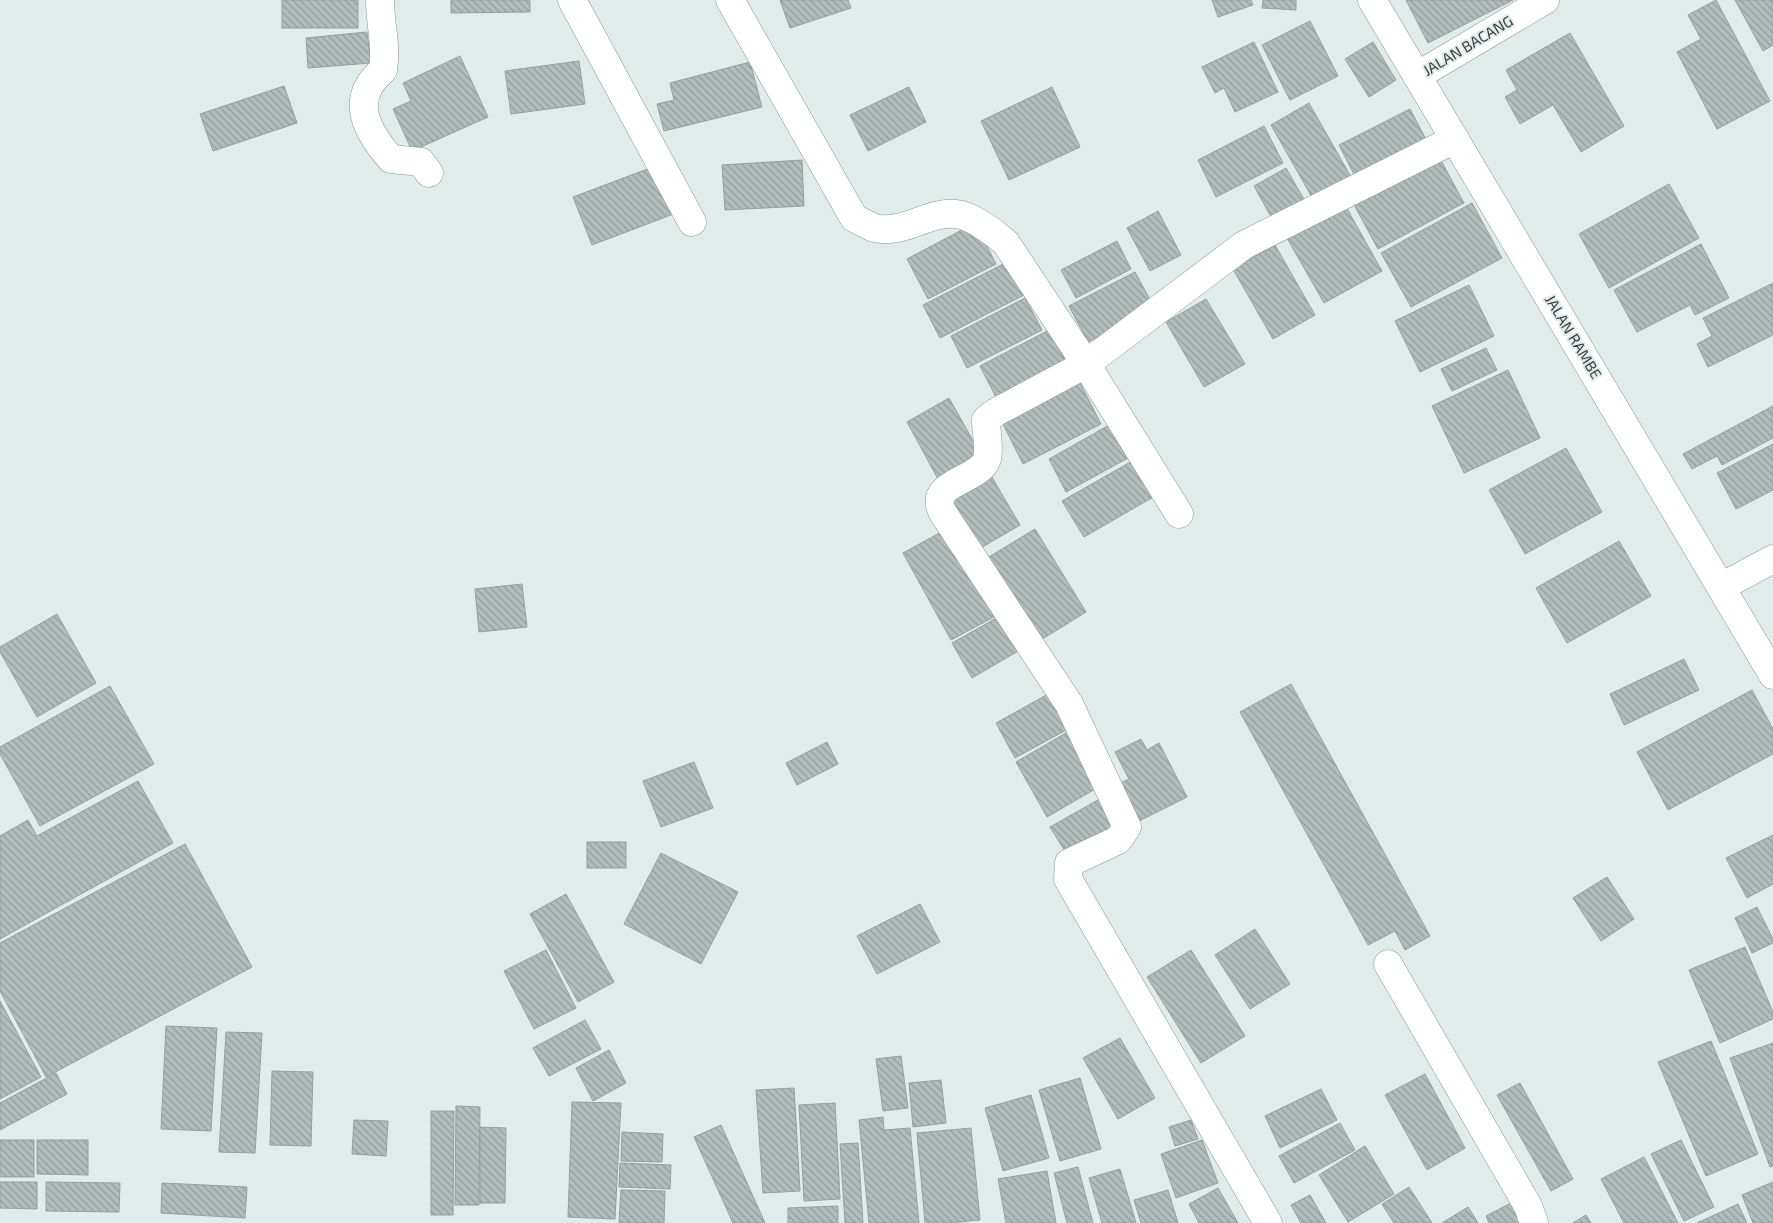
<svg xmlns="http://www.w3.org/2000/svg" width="1773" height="1223" viewBox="0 0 1773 1223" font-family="'Exo 2',sans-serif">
<defs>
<pattern id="building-back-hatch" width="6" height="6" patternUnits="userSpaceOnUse" patternTransform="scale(1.25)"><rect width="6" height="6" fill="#b2bebc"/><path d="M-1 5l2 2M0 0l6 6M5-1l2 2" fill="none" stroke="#929c9a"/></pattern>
</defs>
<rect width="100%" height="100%" fill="#dfecea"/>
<g fill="url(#building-back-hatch)" stroke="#94a09e">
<rect x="282" y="0" width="76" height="28"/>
<polygon points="451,0 530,0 530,12 451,13"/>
<polygon points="780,0 848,0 851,8 790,28"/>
<polygon points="1212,0 1251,0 1253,5 1218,17"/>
<polygon points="1263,0 1296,0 1296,10 1262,8"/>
<polygon points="1406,0 1513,0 1428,43"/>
<polygon points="1716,0 1770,101 1717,129 1677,52 1701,39 1688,15"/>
<polygon points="1735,0 1773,0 1773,45 1763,51"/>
<polygon points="1310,21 1338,76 1290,100 1262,45"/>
<polygon points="367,32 371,63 308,68 306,38"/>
<polygon points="1570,33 1624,126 1581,152 1553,105 1520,124 1505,97 1517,90 1506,70"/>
<polygon points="1254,42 1278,92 1235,112 1224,88 1215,93 1202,67"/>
<polygon points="1373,42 1396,80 1369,97 1345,59"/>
<polygon points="460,56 488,117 412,151 393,109 411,101 403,83"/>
<polygon points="579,61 585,104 511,114 505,71"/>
<polygon points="750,62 762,107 664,131 657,104 674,100 670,83"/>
<polygon points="284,86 297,123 213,151 200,114"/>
<polygon points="909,87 926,122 868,151 850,115"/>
<polygon points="1052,87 1080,147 1009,180 981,121"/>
<polygon points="1309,103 1351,177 1313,199 1271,125"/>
<polygon points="1410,109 1430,147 1359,184 1339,145"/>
<polygon points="1264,126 1283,163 1216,197 1198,160"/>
<polygon points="1438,155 1464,203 1378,249 1352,201"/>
<polygon points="802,160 804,206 725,210 722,165"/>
<polygon points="658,165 676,213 592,245 573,197"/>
<polygon points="1286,168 1306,203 1274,222 1254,186"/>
<polygon points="1669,184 1699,238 1609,288 1579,234"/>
<polygon points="1472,203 1502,258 1411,307 1381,253"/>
<polygon points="1345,205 1382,271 1324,303 1287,238"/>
<polygon points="1158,211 1181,255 1150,271 1127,228"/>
<polygon points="975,223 996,264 928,299 907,259"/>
<polygon points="1117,241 1131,269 1076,298 1061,270"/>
<polygon points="1701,244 1729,298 1695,315 1690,305 1637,332 1614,290"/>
<polygon points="1275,245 1315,315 1273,339 1233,269"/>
<polygon points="1009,261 1026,294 940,338 923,305"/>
<polygon points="1135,272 1154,307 1088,342 1069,306"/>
<polygon points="1773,283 1773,335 1708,367 1697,344 1712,336 1703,318"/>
<polygon points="1469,285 1494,336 1420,372 1395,321"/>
<polygon points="1025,298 1042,330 967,368 951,336"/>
<polygon points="1206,299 1245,364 1204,387 1166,322"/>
<polygon points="1049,330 1069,368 999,403 980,366"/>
<polygon points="1486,348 1497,370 1452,391 1441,369"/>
<polygon points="1508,370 1540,438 1464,473 1432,406"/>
<polygon points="1079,381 1101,424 1023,464 1001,420"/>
<polygon points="949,398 981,455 938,479 907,422"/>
<polygon points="1773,406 1773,438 1722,465 1717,456 1692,469 1683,454"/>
<polygon points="1111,424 1130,457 1066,492 1049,459"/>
<polygon points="1773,444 1773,490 1736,509 1717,473"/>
<polygon points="1566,448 1602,512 1525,554 1489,490"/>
<polygon points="1134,460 1155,496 1084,537 1062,501"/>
<polygon points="990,474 1020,525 979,549 949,498"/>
<polygon points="1035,529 1086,612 1036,643 984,560"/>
<polygon points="945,530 994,617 951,640 903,553"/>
<polygon points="1619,541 1651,596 1567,643 1536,588"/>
<polygon points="522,584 527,627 479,632 475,589"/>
<polygon points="57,614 96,683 37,717 0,652 0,647"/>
<polygon points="1000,616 1020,650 972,678 952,643"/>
<polygon points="1684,659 1699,690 1624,725 1610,694"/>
<polygon points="1291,684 1430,936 1405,950 1395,931 1368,945 1240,712"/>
<polygon points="110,686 154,764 40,826 0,754 0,747"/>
<polygon points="1752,690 1773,729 1773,754 1668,810 1637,752"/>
<polygon points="1050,693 1070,728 1015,758 996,723"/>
<polygon points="1071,730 1102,785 1047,817 1016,762"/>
<polygon points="1141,739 1147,750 1159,743 1187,797 1139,821 1120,783 1129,779 1115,752"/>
<polygon points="827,742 838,764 797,785 786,763"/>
<polygon points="694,762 713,808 661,827 643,781"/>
<polygon points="138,781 173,843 0,939 0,836 28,820 37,836"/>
<polygon points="1103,797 1120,826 1068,856 1050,827"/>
<polygon points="1773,835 1773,884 1747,898 1726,858"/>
<rect x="587" y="842" width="39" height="26"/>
<polygon points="185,844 252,967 46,1077 0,991 0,943"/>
<polygon points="661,853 738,892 701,964 624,924"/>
<polygon points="1607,877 1634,919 1601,941 1573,898"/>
<polygon points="566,894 614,982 578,1002 530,914"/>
<polygon points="920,904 940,942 877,974 857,936"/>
<polygon points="1757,907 1773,939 1773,943 1752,953 1735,918"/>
<polygon points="1255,929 1290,984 1250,1009 1215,955"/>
<polygon points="1745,947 1773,1012 1773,1019 1720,1043 1689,970"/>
<polygon points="546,950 576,1008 534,1029 504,971"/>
<polygon points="1191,950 1245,1036 1201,1063 1147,977"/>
<polygon points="0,1001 41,1077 0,1099"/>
<polygon points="585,1020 601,1049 549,1076 533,1048"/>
<polygon points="166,1026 217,1028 211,1131 161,1129"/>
<polygon points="226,1032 262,1033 255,1153 219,1152"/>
<polygon points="1120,1038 1155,1098 1118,1119 1083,1058"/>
<polygon points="1711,1041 1758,1154 1706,1176 1658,1062"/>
<polygon points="1773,1043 1773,1166 1770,1167 1730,1058"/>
<polygon points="609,1050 626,1083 593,1101 576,1068"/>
<polygon points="901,1056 908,1108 883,1111 876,1059"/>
<polygon points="272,1071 313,1072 311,1146 270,1145"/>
<polygon points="56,1073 67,1094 0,1130 0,1103"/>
<polygon points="1425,1074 1465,1148 1427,1170 1385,1095"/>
<polygon points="1080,1078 1101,1149 1060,1161 1039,1090"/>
<polygon points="941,1080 946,1123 913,1127 909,1083"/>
<polygon points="1520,1083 1573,1179 1551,1191 1497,1095"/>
<polygon points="794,1088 800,1191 763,1193 756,1090"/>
<polygon points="1321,1089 1337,1120 1280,1148 1265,1116"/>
<polygon points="1031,1095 1049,1158 1003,1171 985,1108"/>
<polygon points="572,1102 621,1103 615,1219 568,1217"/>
<polygon points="835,1103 840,1199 804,1201 799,1105"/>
<polygon points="456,1106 480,1107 479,1205 455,1205"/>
<polygon points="431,1111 454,1111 453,1215 431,1215"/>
<polygon points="883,1117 884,1130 910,1128 919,1223 869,1223 859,1120"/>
<polygon points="354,1120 388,1121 386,1156 352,1154"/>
<polygon points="1191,1120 1198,1139 1175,1146 1169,1127"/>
<polygon points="1340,1123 1355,1150 1294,1183 1279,1156"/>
<polygon points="721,1125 765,1223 733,1223 694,1137"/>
<polygon points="480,1127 506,1128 505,1203 480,1203"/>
<polygon points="971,1128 980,1220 950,1223 925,1223 917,1133"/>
<polygon points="622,1132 663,1134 662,1162 621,1161"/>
<rect x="0" y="1140" width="34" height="37"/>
<polygon points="37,1140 88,1140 88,1175 37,1174"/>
<polygon points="1202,1140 1218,1183 1176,1198 1161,1154"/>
<polygon points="1681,1140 1714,1207 1684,1221 1651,1154"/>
<polygon points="858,1143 863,1223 845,1223 840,1144"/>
<polygon points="1365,1146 1394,1194 1348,1222 1319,1175"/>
<polygon points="1644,1157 1678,1223 1624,1223 1601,1179"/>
<polygon points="620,1163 671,1165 670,1189 619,1187"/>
<polygon points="1078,1167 1093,1223 1067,1223 1054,1173"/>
<polygon points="1120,1169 1136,1223 1102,1223 1089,1178"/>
<polygon points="1047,1171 1056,1223 1006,1223 998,1179"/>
<polygon points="0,1182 37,1182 37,1209 0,1208"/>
<polygon points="46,1182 120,1183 119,1212 46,1211"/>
<polygon points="1773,1182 1773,1223 1753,1223 1742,1195"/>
<polygon points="162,1183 247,1187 245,1218 161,1213"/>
<polygon points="1409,1187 1432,1223 1394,1223 1382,1204"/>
<polygon points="1218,1188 1238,1223 1199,1223 1189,1204"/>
<polygon points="621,1190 665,1191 664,1223 619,1223"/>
<polygon points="1168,1190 1178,1223 1141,1223 1134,1200"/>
<polygon points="1310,1195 1326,1223 1301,1223 1291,1205"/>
<polygon points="1511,1203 1521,1223 1489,1223 1486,1216"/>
<polygon points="1738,1204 1747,1223 1697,1223"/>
<polygon points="838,1206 838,1223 788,1223 788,1208"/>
<polygon points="1468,1207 1478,1223 1442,1223"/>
<polygon points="1586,1215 1591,1223 1573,1223"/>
</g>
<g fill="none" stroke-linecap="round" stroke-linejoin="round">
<defs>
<g id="minor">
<path d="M 380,0 C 380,26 387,43 383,70 C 348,99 367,132 391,159 L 421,162 L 429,173"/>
<polyline points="572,0 692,222"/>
<path d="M 730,0 L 854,218 C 861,221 868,226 875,228 C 903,235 928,211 956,214 C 971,215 995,233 1006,243 L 1086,364 L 1179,514"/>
<polyline points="1372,0 1773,675"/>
<polyline points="1417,76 1545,0"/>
<polyline points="1721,587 1773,559"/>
<polyline points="1388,964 1528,1206 1534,1223"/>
<path d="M 1268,1223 L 1068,879 L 1069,863 L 1118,840 L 1127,827 L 1069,704 L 943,513 C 926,481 979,482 987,459 C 990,447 986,432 986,420 L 996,412 L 1086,364 L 1244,245 L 1455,139"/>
</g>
</defs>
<use href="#minor" stroke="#8c9897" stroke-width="29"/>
<use href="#minor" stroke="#fff" stroke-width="28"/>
</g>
<g text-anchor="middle" stroke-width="4" stroke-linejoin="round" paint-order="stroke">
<g font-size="15" fill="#393e3d" stroke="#dfecea">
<text transform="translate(1468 46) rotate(-31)" y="5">JALAN BACANG</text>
<text transform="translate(1573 337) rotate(59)" y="5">JALAN RAMBE</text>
</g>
</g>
</svg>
